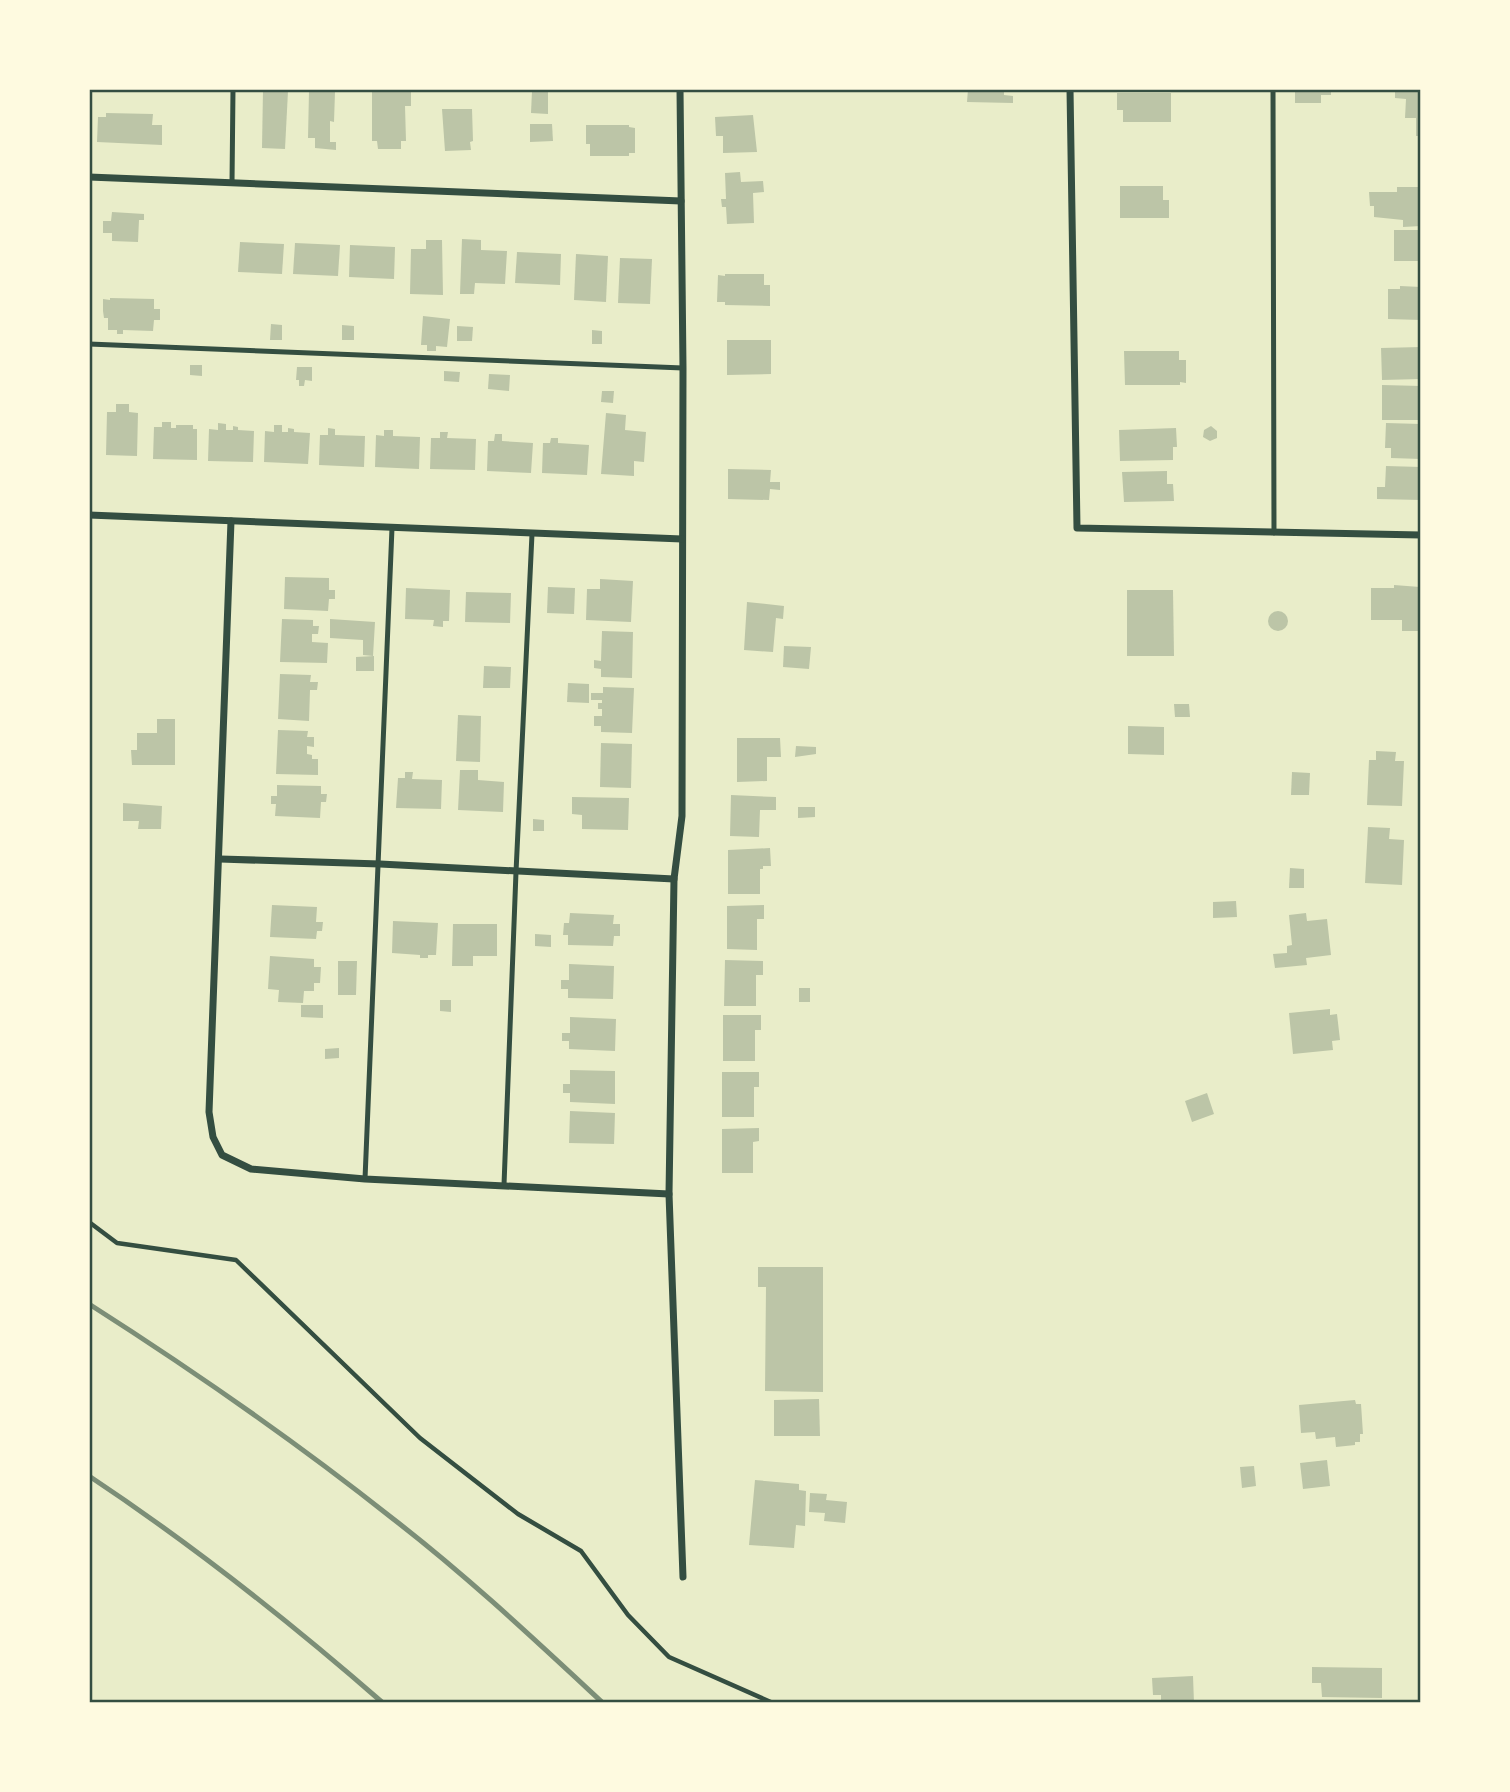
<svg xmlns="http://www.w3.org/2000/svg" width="1510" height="1792" viewBox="0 0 1510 1792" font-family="'PT Serif',serif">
<rect width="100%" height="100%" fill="#e9edc9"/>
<g fill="#bcc5a7">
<polygon points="372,89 411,89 411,106 405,106 406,141 401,141 401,149 378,149 377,141 372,141"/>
<polygon points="968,89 1004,89 1004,95 1013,96 1013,103 967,102"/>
<polygon points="1295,89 1331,89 1331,95 1321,95 1321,103 1295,103"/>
<polygon points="1395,89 1421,89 1421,136 1416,136 1416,118 1405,118 1406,99 1395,98"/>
<polygon points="263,90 288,91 285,149 262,148"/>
<polygon points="309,91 335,92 334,122 330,121 330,142 336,142 336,150 315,148 315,138 308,138"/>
<polygon points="532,91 548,92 548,114 531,113"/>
<polygon points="1117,93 1171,93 1171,122 1123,122 1123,110 1117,110"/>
<polygon points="442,109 472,109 473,141 470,142 471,150 445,151"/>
<polygon points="106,113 153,114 152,125 162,125 162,145 97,142 98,117 106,117"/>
<polygon points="753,115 757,152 723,153 723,136 716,136 715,117"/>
<polygon points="530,124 552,124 553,141 530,142"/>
<polygon points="586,125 629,125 629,127 635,128 635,153 629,153 629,156 590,156 590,144 586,144"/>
<polygon points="740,172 741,182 763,181 764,192 753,193 754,223 727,224 726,207 722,207 721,199 726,199 725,173"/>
<polygon points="1120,186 1163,186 1163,200 1169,200 1169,218 1120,218"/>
<polygon points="1397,187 1421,187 1421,226 1403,227 1403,220 1374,217 1374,206 1370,206 1369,192 1397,192"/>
<polygon points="112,212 144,214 144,220 139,220 138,242 112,241 112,233 103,233 103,221 111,221"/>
<rect x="1394" y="230" width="27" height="31"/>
<polygon points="462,239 481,240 481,250 507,251 505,284 475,283 474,294 460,294"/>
<polygon points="426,240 442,240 443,295 410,294 411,249 426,249"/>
<polygon points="240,242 284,244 282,274 238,272"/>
<polygon points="295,243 340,245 338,276 293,274"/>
<polygon points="350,245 395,247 394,279 349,277"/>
<polygon points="517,252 561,254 560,285 515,283"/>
<polygon points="576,254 608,256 606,302 574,300"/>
<polygon points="620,258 652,259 650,304 618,303"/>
<polygon points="725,274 764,274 764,285 770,285 770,306 725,305 725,302 717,302 718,275 725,276"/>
<polygon points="1400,286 1421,287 1421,320 1388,319 1388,289 1400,289"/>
<polygon points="110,298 154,299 154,309 160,309 160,320 154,320 153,331 123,330 123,334 117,334 117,330 108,330 108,318 104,318 103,311 103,299 110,300"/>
<polygon points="423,316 450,319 447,347 436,346 436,351 427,351 427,345 421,345"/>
<polygon points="271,324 282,325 282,340 270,340"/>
<polygon points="342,325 354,326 354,340 342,340"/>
<polygon points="457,326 473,327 472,341 457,341"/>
<polygon points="592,330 602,331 602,344 592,344"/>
<polygon points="727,340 771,340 771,374 727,375"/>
<polygon points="1421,347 1421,379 1382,380 1381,348"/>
<polygon points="1124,351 1179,351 1179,360 1186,360 1186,383 1180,382 1180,385 1125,385"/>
<polygon points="190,365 202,365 202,376 190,375"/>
<polygon points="297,367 312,367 312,381 305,380 304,386 299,386 299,380 296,380"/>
<polygon points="444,371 460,372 459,382 444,381"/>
<polygon points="489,374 510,375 509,391 488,389"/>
<polygon points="1382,385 1421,386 1421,420 1382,420"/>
<polygon points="602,391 614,391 613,403 601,402"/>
<polygon points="116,404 129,404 129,412 138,413 137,456 106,455 107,412 116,412"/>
<polygon points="606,413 626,415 625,430 646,432 644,462 634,461 634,476 601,474"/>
<polygon points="162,422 171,422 171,428 176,428 176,425 193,425 193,429 197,429 197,460 153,459 154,427 162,427"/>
<polygon points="218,423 226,424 226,430 233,430 233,426 238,427 238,430 254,431 253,462 208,461 209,429 218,430"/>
<polygon points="1386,423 1421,424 1421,459 1391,458 1391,448 1385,448"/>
<polygon points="274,425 282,425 282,432 288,432 288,428 294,429 294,432 310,433 308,464 264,462 265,431 274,432"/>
<polygon points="1211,426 1217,431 1217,438 1210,441 1203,437 1204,430"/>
<polygon points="328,428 335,429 335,435 365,436 364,467 319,465 320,435 328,435"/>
<polygon points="1176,428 1177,447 1173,447 1173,460 1120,461 1119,430"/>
<polygon points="384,430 393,430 393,436 420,437 419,469 375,467 376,435 384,436"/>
<polygon points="440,432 448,432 447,438 476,439 475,470 430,469 431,438 440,438"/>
<polygon points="495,434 502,434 502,441 533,443 531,473 487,471 488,441 494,441"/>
<polygon points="551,438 558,438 558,443 589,445 587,475 542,473 543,443 550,443"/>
<polygon points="1386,466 1421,467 1421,500 1377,499 1377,487 1385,487"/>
<polygon points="728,469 771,470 770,482 780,482 780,490 770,489 769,500 728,499"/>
<polygon points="1167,471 1167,484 1173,484 1174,501 1124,502 1122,472"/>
<polygon points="285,577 329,578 329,590 335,590 335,599 329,599 328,611 284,609"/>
<polygon points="600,579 633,581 631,622 586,620 587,589 600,589"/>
<polygon points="1394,585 1420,587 1421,631 1402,631 1402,620 1371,620 1371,588 1394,588"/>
<polygon points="548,587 575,588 574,614 547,613"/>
<polygon points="406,588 450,590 449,621 443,621 443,627 433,626 434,620 405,619"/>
<polygon points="1127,590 1173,590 1174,656 1127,656"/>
<polygon points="466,592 511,593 510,623 465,622"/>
<polygon points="747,602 784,606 783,619 776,618 773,652 744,650"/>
<circle cx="1278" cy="621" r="10"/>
<polygon points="282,619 313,620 313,626 319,626 318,634 312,634 312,642 328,643 327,663 280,662"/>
<polygon points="330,619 375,622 373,656 363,655 363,640 330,638"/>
<polygon points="602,631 633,632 632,678 601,677 601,669 594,668 594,660 601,661"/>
<polygon points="784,646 811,647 809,669 783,667"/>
<polygon points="374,656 374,671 356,671 356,657"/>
<polygon points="484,666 511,667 510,688 483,688"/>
<polygon points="280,674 311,675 310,682 318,682 317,690 310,690 309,721 278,719"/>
<polygon points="568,683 589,684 589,703 567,702"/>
<polygon points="603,687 634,688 632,733 601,732 601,726 594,726 594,716 602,716 602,709 598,709 598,703 602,703 602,700 591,700 591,693 603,693"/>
<polygon points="1174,704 1189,704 1190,717 1175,717"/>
<polygon points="458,715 481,716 480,762 456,761"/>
<polygon points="157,719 175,719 175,765 132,765 131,750 137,750 137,733 157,733"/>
<polygon points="1128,726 1164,727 1164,755 1128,754"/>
<polygon points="278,730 308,731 307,737 314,737 314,747 307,746 307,754 312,755 312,759 318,759 318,775 276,774"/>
<polygon points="737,738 780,738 781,757 767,757 767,781 737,782"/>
<polygon points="601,743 632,744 631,788 600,787"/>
<polygon points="796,746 816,747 816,754 795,757"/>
<polygon points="1376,751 1396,752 1395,761 1404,761 1402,806 1367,805 1369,760 1376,760"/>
<polygon points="460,770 478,770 478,780 504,782 503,812 458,810"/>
<polygon points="405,772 413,772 412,779 442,780 441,809 396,808 398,778 405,778"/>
<polygon points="1292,772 1310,773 1309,795 1291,795"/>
<polygon points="277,785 321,786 321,794 327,794 326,802 321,802 320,818 275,816 276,804 271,804 271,796 277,796"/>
<polygon points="731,795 776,797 776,810 760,810 759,837 730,836"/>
<polygon points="572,797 629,798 628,830 582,829 582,815 572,814"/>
<polygon points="123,803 162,806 161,829 138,829 139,821 123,821"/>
<polygon points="798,807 815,807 815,817 798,818"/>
<polygon points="533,819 544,820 544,831 533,831"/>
<polygon points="1368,827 1390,828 1389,839 1404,840 1402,885 1365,883"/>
<polygon points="770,848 771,866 763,866 763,869 760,869 760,894 728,894 728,850"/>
<polygon points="1290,868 1304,869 1304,888 1289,888"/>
<polygon points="1236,901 1237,917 1213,918 1213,902"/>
<polygon points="272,905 317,907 316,922 323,922 322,931 317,931 316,939 270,937"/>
<polygon points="764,905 764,919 757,919 757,950 727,949 727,906"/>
<polygon points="570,913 614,915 613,924 620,924 620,936 614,936 613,946 568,945 568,935 563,935 564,923 569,923"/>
<polygon points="1306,913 1307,921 1327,919 1331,955 1306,958 1307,965 1275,968 1273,954 1287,953 1287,946 1292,945 1289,915"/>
<polygon points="393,921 438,923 436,955 428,955 428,958 420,958 420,955 392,953"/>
<polygon points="453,924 497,924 497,956 473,956 473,966 452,966"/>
<polygon points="535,934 551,935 551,947 535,946"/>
<polygon points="270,956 314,959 314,967 321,967 320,983 314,983 314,991 304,991 303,1003 278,1002 279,990 268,989"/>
<polygon points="725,960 763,961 763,975 756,975 756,1006 724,1006"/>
<polygon points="338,961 357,961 356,995 338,995"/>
<polygon points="569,964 614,966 613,999 568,998 568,989 561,989 561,980 569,980"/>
<rect x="799" y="988" width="11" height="14"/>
<polygon points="440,1000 451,1000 451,1012 440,1011"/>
<polygon points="301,1005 323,1005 323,1018 301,1017"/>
<polygon points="1330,1009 1330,1015 1337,1014 1340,1040 1332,1041 1333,1050 1293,1054 1289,1013"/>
<polygon points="723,1015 761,1015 761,1030 755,1030 755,1061 723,1061"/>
<polygon points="570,1017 616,1019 615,1051 569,1049 569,1041 562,1041 562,1033 570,1033"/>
<polygon points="339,1048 339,1058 325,1059 325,1049"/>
<polygon points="570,1070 615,1071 615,1104 570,1102 570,1093 563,1093 563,1084 570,1084"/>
<polygon points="722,1072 759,1072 759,1087 754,1087 754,1117 722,1117"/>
<polygon points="1207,1093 1214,1114 1192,1122 1185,1101"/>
<polygon points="570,1111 615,1113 614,1144 569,1143"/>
<polygon points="759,1128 759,1141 753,1142 753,1173 722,1173 722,1129"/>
<polygon points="758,1267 823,1267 823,1392 765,1391 766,1287 758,1287"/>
<polygon points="819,1399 820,1436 774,1436 774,1400"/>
<polygon points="1355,1400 1356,1404 1361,1404 1363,1434 1360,1434 1360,1442 1355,1442 1355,1445 1336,1447 1335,1437 1316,1439 1315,1432 1301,1433 1299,1405"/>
<polygon points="1327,1460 1330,1486 1303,1489 1300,1463"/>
<polygon points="1254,1466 1256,1486 1242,1488 1240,1467"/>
<polygon points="755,1480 799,1484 799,1490 806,1491 805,1526 796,1525 794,1548 749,1545"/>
<polygon points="810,1493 827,1494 826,1500 847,1502 845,1523 824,1521 825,1513 809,1512"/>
<polygon points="1312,1667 1382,1668 1382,1698 1322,1697 1321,1683 1312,1683"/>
<polygon points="1193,1676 1194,1703 1161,1703 1161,1695 1153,1695 1152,1678"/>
</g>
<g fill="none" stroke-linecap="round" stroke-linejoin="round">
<polyline stroke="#344e41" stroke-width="4.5" points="89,1222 117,1243 236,1260 420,1438 518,1514 581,1551 628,1615 669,1657 773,1703"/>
<g stroke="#344e41" stroke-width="5">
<polyline points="1273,89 1274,533"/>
<polyline points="232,183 233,89"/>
<polyline points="89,344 683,368"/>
<polyline points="365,1179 392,528"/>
<polyline points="504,1185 516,872 532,534"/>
</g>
<g stroke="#344e41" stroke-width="7">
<polyline points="680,89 683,368 682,816 674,879 669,1194 683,1577"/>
<polyline points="1070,89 1077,528 1421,535"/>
<polyline points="89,177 681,201"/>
<polyline points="89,515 682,539"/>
<polyline points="231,521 209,1112 213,1137 222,1155 251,1169 365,1179 669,1194"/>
<polyline points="220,859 380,864 674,879"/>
</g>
<g stroke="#7c8e77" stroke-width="5">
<path d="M 89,1304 C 194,1371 295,1441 392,1518 C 466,1575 534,1639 603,1703"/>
<path d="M 89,1476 C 193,1545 289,1621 383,1703"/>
</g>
</g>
<rect width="1510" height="1792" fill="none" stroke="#fefae0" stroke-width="182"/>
<rect x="91" y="91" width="1328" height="1610" fill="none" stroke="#344e41" stroke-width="2.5"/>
</svg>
